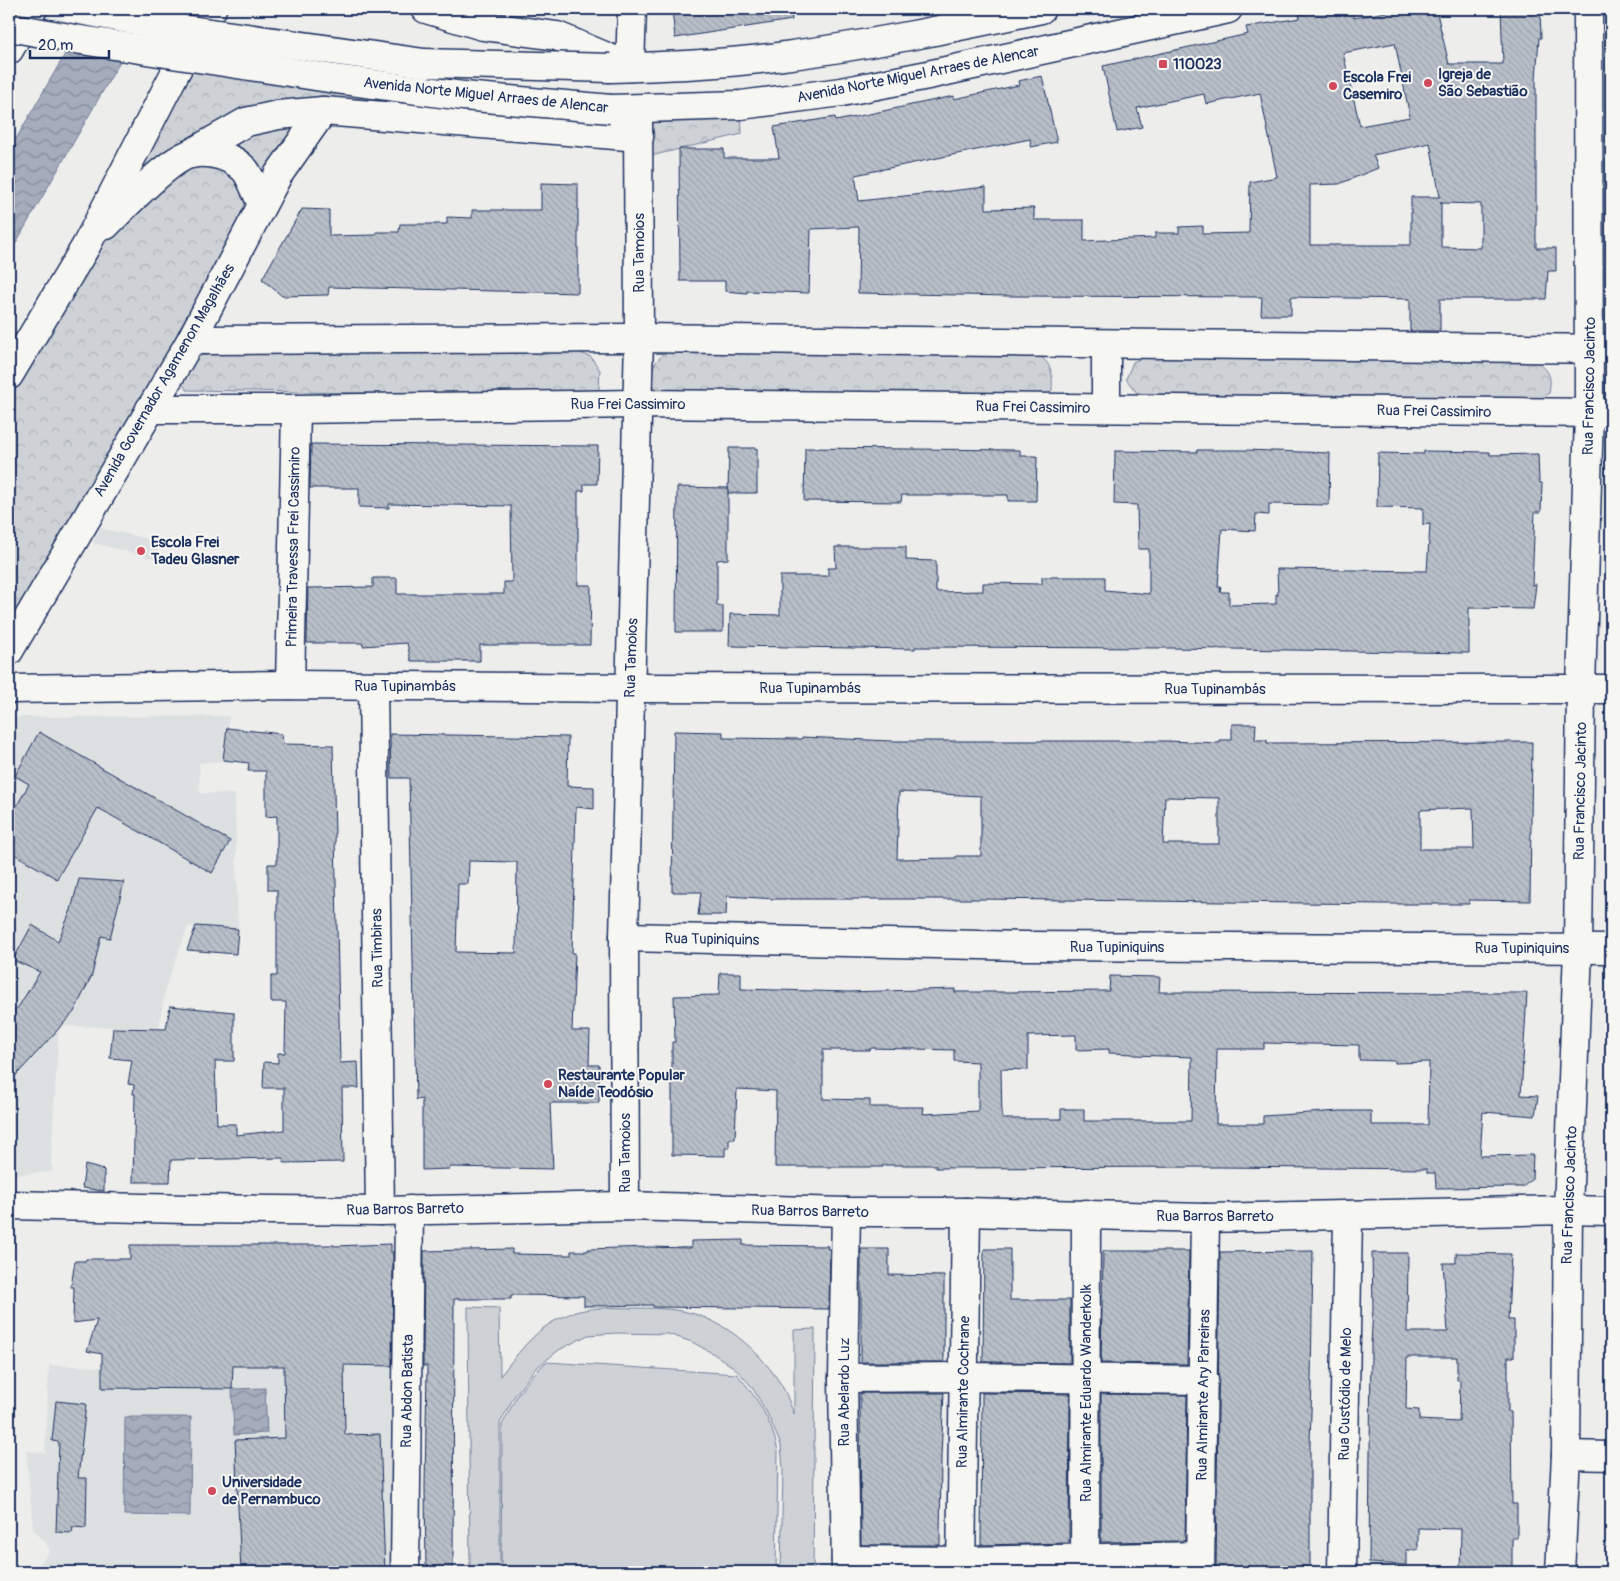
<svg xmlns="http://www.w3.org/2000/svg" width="1620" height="1581" viewBox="0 0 1620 1581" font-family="Pangolin,sans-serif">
<defs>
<pattern id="forest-crowns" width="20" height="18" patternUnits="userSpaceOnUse" patternTransform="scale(1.25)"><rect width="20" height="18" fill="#ced2d7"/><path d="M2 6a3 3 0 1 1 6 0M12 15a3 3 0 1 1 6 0" fill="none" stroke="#b0b5bb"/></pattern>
<pattern id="water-waves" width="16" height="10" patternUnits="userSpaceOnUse" patternTransform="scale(1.25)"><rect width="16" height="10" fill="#a5acbc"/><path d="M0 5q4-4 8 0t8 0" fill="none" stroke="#868c9c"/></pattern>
<pattern id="building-back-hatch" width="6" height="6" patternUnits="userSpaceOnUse" patternTransform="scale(1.25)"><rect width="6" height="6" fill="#b9bfc8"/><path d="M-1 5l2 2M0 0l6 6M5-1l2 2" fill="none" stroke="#9ea4ae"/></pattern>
</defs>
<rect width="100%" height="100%" fill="#edeeec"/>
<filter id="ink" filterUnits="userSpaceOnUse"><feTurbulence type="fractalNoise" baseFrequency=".02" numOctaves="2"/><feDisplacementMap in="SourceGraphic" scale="10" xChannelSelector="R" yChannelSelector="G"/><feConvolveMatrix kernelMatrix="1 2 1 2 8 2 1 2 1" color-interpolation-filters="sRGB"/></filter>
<g filter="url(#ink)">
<g fill="#dde0e1">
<polygon points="100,528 161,542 155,559 93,543"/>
<polygon points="229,716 223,761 199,763 200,793 235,794 238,929 188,927 166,986 159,1028 59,1026 51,1162 53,1172 9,1175 9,717"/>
<polygon points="49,1365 99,1367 303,1365 399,1367 392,1572 33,1572 50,1551 46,1543 33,1529 26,1451 45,1453"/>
</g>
<g fill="url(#forest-crowns)" stroke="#74809a">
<polygon points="184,55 335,79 741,105 742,134 634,160 622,143 343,124 321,130 9,651 9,375"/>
<path d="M 669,348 L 1035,353 C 1052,363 1053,372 1052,390 L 1043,399 L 658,397 L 647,385 L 655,363 Z"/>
<polygon points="578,352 591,357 600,370 599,388 596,397 187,390 180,381 193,357 213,354"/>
<path d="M 1145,357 L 1533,360 C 1550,370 1552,375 1549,393 L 1539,400 L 1152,397 L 1136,392 L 1126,379 L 1133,362 Z"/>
</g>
<g fill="#ced2d7" stroke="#74809a">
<path d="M 468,1307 L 499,1308 L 500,1376 C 517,1355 532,1333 556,1320 C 580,1307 604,1307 631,1308 C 651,1308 671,1308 691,1313 C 729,1323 762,1354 782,1386 C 787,1394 790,1405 794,1414 L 794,1330 L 815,1329 L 813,1572 L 781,1572 L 783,1470 L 781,1445 L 767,1413 L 752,1387 L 735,1368 L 714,1354 L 692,1342 L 668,1334 L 616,1333 L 588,1335 L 559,1350 L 535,1369 L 515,1395 L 500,1423 L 500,1572 L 470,1572 Z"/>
<path d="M 546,1362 L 737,1374 C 758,1399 771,1419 778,1451 L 776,1572 L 501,1572 L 502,1425 L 518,1394 L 533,1375 Z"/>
</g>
<g fill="url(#water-waves)" stroke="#6e7a96">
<polygon points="91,9 150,9 9,255 9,151"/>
<polygon points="265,1388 267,1433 234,1435 232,1389"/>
<polygon points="125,1417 191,1417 190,1516 124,1515"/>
</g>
<g fill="url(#building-back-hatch)" stroke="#1b2f5e" fill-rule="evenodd">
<polygon points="672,9 791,9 792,20 675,38"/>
<path d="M 1328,9 L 1352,9 L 1354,18 L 1402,9 L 1436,9 L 1449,64 L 1503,64 L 1501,9 L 1540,9 L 1541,38 L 1539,38 L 1536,79 L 1536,248 L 1556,248 L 1556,271 L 1548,271 L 1546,299 L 1440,299 L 1440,331 L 1410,331 L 1410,299 L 1291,297 L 1291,315 L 1261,315 L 1262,297 L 1010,296 L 858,293 L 859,227 L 811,229 L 809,293 L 747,291 L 747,293 L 725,291 L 725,281 L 680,281 L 679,149 L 724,149 L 724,158 L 779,158 L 774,127 L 835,117 L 836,121 L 954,96 L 954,99 L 1019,85 L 1018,81 L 1042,76 L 1057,142 L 1031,147 L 1030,139 L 855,175 L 859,201 L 986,187 L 986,209 L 1034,208 L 1034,220 L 1084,220 L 1084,241 L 1155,238 L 1155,233 L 1179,233 L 1179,227 L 1203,226 L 1203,234 L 1249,233 L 1250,182 L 1277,177 L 1260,93 L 1206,104 L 1204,94 L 1137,108 L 1142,127 L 1117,132 L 1103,66 L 1248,34 L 1246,27 L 1300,18 L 1299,15 ZM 1395,43 L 1410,117 L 1360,126 L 1343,53 ZM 1430,143 L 1440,197 L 1411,197 L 1411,245 L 1310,245 L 1310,185 L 1339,184 L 1378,168 L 1373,155 ZM 1441,201 L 1441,203 L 1481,204 L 1481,248 L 1441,247 Z"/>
<polygon points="541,183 578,184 578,293 329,287 328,295 282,296 262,279 302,209 329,210 329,236 376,235 376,232 399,232 400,224 447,224 447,217 472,218 472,210 541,210"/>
<polygon points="311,444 598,446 597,484 584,484 584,491 578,491 578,585 591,585 590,645 480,645 480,661 411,661 407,643 363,646 362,643 307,643 308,588 373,587 373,578 397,578 397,594 504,594 504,582 512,582 511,506 389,504 389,508 359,507 359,488 310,488"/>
<polygon points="729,448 757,448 757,493 728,493"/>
<polygon points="805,448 1020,450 1020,456 1037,456 1036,501 1008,501 1008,495 902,495 901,502 804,501"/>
<polygon points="1197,450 1245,450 1330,453 1329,505 1269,504 1269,515 1256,514 1255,531 1222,529 1218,587 1221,587 1220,592 1229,592 1229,605 1276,604 1276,594 1278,595 1277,569 1427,571 1430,524 1423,525 1423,508 1377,507 1378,453 1424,454 1424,451 1490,452 1490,455 1538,454 1539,482 1542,483 1541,512 1535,512 1532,585 1536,584 1533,609 1469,608 1469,653 1170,648 915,647 915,649 729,646 730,614 780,615 780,576 828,576 828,568 836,568 835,547 906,547 906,560 936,561 936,592 983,591 983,583 1042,584 1042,577 1105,577 1105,590 1149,594 1149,549 1138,549 1137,505 1114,504 1115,451 1197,452"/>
<polygon points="677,487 728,488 728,559 717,560 717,606 723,606 723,632 676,632"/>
<path d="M 1232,724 L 1256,724 L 1255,740 L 1267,740 L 1267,743 L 1532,742 L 1530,901 L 1469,900 L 1469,904 L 1385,904 L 981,899 L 776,899 L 727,896 L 726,915 L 698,915 L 701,892 L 672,892 L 674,731 L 723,732 L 723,738 L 802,739 L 802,737 L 891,741 L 1165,741 L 1220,743 L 1220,740 L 1232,740 ZM 899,792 L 981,796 L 981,856 L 956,856 L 956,858 L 897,859 ZM 1165,797 L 1219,798 L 1219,844 L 1163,844 ZM 1473,808 L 1474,849 L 1420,849 L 1420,810 Z"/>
<polygon points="227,728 282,734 283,744 333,745 340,1063 358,1062 359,1088 342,1088 343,1162 284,1163 284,1158 171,1160 170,1182 133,1182 135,1094 133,1094 134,1085 128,1084 132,1060 110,1058 113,1028 166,1029 170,1006 234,1012 234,1061 215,1061 217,1124 236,1124 236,1135 284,1130 284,1088 263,1088 264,1062 278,1063 278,1053 285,1053 286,1002 271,1002 271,976 277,976 277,890 268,890 268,864 277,864 277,816 266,817 266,771 248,771 249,763 223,760"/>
<polygon points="39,732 230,841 212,873 98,808 57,879 9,851 9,820 29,784 15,776"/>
<path d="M 390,734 L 568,737 L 567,786 L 594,787 L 594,809 L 576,807 L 572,953 L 575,953 L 572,1031 L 590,1031 L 589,1065 L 599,1065 L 599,1103 L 550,1103 L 553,1169 L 450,1167 L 450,1169 L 422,1170 L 422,1099 L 416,1100 L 409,778 L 391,778 ZM 469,861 L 517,862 L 516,953 L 456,952 L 458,884 L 468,884 Z"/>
<polygon points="79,879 124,882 110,938 101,936 92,975 74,1012 9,1083 9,1015 19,1006 40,972 13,960 32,925 58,941 71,910"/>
<polygon points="196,926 238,929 236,954 187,950"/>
<path d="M 720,973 L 741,973 L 741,989 L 848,992 L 955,989 L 955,992 L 1003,992 L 1109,991 L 1110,976 L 1160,977 L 1159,992 L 1527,993 L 1521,1095 L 1538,1096 L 1535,1116 L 1483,1112 L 1480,1156 L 1533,1155 L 1532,1179 L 1523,1187 L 1436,1188 L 1435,1173 L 1427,1173 L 1427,1169 L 1219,1167 L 936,1168 L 936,1165 L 883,1165 L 883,1167 L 775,1167 L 776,1091 L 737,1089 L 735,1139 L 729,1139 L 729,1148 L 725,1148 L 725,1156 L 672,1155 L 672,1042 L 675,1042 L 674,996 L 719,995 ZM 1076,1035 L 1076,1050 L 1109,1049 L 1109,1053 L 1133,1054 L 1133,1055 L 1192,1057 L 1191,1121 L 1084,1121 L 1084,1109 L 1061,1109 L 1061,1119 L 1002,1119 L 1001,1069 L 1028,1070 L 1028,1036 ZM 1264,1043 L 1359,1045 L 1359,1060 L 1395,1061 L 1395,1063 L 1429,1062 L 1428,1125 L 1371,1125 L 1371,1111 L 1340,1111 L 1263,1116 L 1263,1124 L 1216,1124 L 1217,1049 L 1264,1049 ZM 871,1048 L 954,1050 L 954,1061 L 978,1062 L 978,1111 L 923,1114 L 924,1107 L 870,1107 L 870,1100 L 823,1099 L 823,1050 L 870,1050 Z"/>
<polygon points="85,1165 104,1170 104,1191 82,1188"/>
<polygon points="743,1240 743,1245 828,1246 827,1249 830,1249 829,1309 653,1307 653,1305 584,1306 584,1296 511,1295 511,1299 454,1299 453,1572 426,1572 425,1486 427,1366 423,1366 424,1251 512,1249 512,1254 571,1255 571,1251 588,1251 588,1249 649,1247 691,1248 691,1241"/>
<polygon points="391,1244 391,1252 393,1252 392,1366 344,1365 345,1435 380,1434 385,1572 241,1572 235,1440 285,1438 284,1366 233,1366 232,1389 102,1388 102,1354 87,1351 97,1320 73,1323 74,1287 71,1287 75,1261 85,1261 86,1259 130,1259 130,1245 334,1245 334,1246"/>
<polygon points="861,1249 889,1249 889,1275 944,1276 944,1362 861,1362"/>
<polygon points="984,1249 1010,1249 1010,1300 1070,1300 1070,1363 983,1362"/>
<polygon points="1103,1251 1189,1251 1187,1364 1101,1363"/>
<polygon points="1313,1251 1311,1382 1312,1382 1310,1443 1310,1572 1216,1572 1220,1252"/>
<path d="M 1372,1253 L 1408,1253 L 1407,1332 L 1448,1332 L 1443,1263 L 1456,1263 L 1456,1253 L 1511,1254 L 1508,1320 L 1514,1320 L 1514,1357 L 1508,1357 L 1508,1412 L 1511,1412 L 1512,1504 L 1517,1504 L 1517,1538 L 1512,1538 L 1512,1572 L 1460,1572 L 1461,1529 L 1418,1528 L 1418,1550 L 1406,1550 L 1406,1565 L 1369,1563 L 1371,1344 L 1373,1308 ZM 1407,1357 L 1457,1357 L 1457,1380 L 1460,1380 L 1459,1422 L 1419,1420 L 1419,1410 L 1406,1409 Z"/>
<polygon points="860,1393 944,1393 941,1456 940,1545 861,1545"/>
<polygon points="982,1393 1070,1394 1069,1543 981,1545"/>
<polygon points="1101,1394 1187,1395 1185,1541 1101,1542"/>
<polygon points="56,1401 86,1404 78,1478 87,1478 86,1528 73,1527 72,1533 56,1532 59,1442 52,1441"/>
</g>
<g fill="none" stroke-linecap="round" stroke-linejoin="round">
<defs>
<g id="street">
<polyline points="953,9 955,27"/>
<polyline points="630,67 632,9"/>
<polyline points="191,340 639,338 1611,349"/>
<polyline points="1106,408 1106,344"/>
<polyline points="150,409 296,409 638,404 1611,413"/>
<polyline points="9,651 191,340 278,175 323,111"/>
<polyline points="290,685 296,409"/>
<polyline points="373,686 380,1211"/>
<polyline points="9,689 290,685 630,688 1611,689"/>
<polyline points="624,937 1026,946 1611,949"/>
<polyline points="9,1205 187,1209 380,1211 625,1206 846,1212 966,1212 1205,1218 1568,1210 1611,1211"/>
<polyline points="625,1206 624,937 639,338 638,113"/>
<polyline points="843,1378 963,1377 1204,1380"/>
<polyline points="1566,1455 1611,1456"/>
<polyline points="846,1560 961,1561 1200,1556"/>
<polyline points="405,1572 409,1210"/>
<polyline points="846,1572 843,1378 846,1212"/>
<polyline points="961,1572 966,1212"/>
<polyline points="1085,1572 1086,1214"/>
<polyline points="1200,1572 1205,1218"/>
<polyline points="1342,1572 1348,1215"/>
<polyline points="1560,1572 1566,1455 1568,1210 1578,949 1581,689 1589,413 1588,9"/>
</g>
<g id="primary">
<path d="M 610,68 C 667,66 726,64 784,56 C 870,45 956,27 1041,9"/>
<polyline points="611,109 741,105 841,92 928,75 1228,9"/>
</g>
<g id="highway">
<polyline points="426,9 483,26 557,36 630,67"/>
<polyline points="9,50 33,9"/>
<polyline points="190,154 246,122 278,115 323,111 639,137"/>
<path d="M 106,225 C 122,209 170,158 191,154 C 209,150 232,156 245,170 C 251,177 257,195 262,204"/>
<polyline points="9,375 86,246 176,71 212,9"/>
</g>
</defs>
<use href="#street" stroke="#1b2f5e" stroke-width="31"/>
<use href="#primary" stroke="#1b2f5e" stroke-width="31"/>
<use href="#highway" stroke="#1b2f5e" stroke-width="31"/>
<use href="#street" stroke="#f6f6f2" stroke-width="28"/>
<use href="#primary" stroke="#f6f6f2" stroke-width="28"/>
<use href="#highway" stroke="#f6f6f2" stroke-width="28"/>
<defs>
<g id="primary-bridge">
<polyline points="74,9 182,29 424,63 610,68"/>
<polyline points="9,27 75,39 335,79 463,96 611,109"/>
</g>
</defs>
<use href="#primary-bridge" stroke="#1b2f5e" stroke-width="31" stroke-linecap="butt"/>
<use href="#primary-bridge" stroke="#f6f6f2" stroke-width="28"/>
</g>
</g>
<g fill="#d1495b" stroke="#f6f6f2" stroke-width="2">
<rect x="1158" y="59" width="10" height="10" rx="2.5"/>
<circle cx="1428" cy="83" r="5"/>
<circle cx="1333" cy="86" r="5"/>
<circle cx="141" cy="551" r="5"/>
<circle cx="548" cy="1084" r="5"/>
<circle cx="212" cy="1491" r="5"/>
</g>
<g text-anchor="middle" stroke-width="4" stroke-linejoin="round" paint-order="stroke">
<g font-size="15" font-weight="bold" fill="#1b2f5e" stroke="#f6f6f2" text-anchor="start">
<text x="1173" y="69">110023</text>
<text x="1438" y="79">Igreja de<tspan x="1438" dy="17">São Sebastião</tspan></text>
<text x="1343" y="82">Escola Frei<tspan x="1343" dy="17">Casemiro</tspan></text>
<text x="151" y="547">Escola Frei<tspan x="151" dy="17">Tadeu Glasner</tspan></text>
<text x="558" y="1080">Restaurante Popular<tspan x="558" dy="17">Naíde Teodósio</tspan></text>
<text x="222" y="1487">Universidade<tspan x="222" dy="17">de Pernambuco</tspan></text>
</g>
<g font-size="15" fill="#1b2f5e" stroke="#f6f6f2">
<text transform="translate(918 74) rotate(-11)" y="5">Avenida Norte Miguel Arraes de Alencar</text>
<text transform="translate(486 95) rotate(6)" y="5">Avenida Norte Miguel Arraes de Alencar</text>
<text transform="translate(639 253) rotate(-90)" y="5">Rua Tamoios</text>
<text transform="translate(164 380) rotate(-60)" y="5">Avenida Governador Agamenon Magalhães</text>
<text transform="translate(1589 386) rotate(-89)" y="5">Rua Francisco Jacinto</text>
<text x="628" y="409">Rua Frei Cassimiro</text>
<text transform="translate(1033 407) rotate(1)" y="5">Rua Frei Cassimiro</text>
<text transform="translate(1434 411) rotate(1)" y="5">Rua Frei Cassimiro</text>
<text transform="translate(293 547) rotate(-89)" y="5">Primeira Travessa Frei Cassimiro</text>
<text transform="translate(631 658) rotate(-88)" y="5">Rua Tamoios</text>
<text x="405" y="691">Rua Tupinambás</text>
<text x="810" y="693">Rua Tupinambás</text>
<text x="1215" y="694">Rua Tupinambás</text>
<text transform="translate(1580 791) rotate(-89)" y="5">Rua Francisco Jacinto</text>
<text transform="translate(712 939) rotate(1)" y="5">Rua Tupiniquins</text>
<text x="1117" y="952">Rua Tupiniquins</text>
<text transform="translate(377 948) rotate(-91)" y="5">Rua Timbiras</text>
<text x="1522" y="953">Rua Tupiniquins</text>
<text transform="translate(625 1153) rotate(-90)" y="5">Rua Tamoios</text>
<text transform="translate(1569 1195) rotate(-88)" y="5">Rua Francisco Jacinto</text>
<text transform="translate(405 1209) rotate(-1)" y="5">Rua Barros Barreto</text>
<text transform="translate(810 1211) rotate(1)" y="5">Rua Barros Barreto</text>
<text x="1215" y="1221">Rua Barros Barreto</text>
<text transform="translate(407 1391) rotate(-89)" y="5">Rua Abdon Batista</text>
<text transform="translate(844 1392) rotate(-90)" y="5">Rua Abelardo Luz</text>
<text transform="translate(963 1392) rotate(-89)" y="5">Rua Almirante Cochrane</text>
<text transform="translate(1086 1393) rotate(-90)" y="5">Rua Almirante Eduardo Wanderkolk</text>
<text transform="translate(1345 1394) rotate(-89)" y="5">Rua Custódio de Melo</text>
<text transform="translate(1203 1395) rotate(-89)" y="5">Rua Almirante Ary Parreiras</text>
</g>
</g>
<rect width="1620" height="1581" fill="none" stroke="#f6f6f2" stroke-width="30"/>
<rect x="15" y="15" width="1590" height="1551" fill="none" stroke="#1b2f5e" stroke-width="2" filter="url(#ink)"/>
<path d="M30 50v8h79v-8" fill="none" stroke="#1b2f5e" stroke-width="2.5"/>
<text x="38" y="50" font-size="15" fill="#1b2f5e" stroke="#f6f6f2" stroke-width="4" paint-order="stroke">20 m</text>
</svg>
